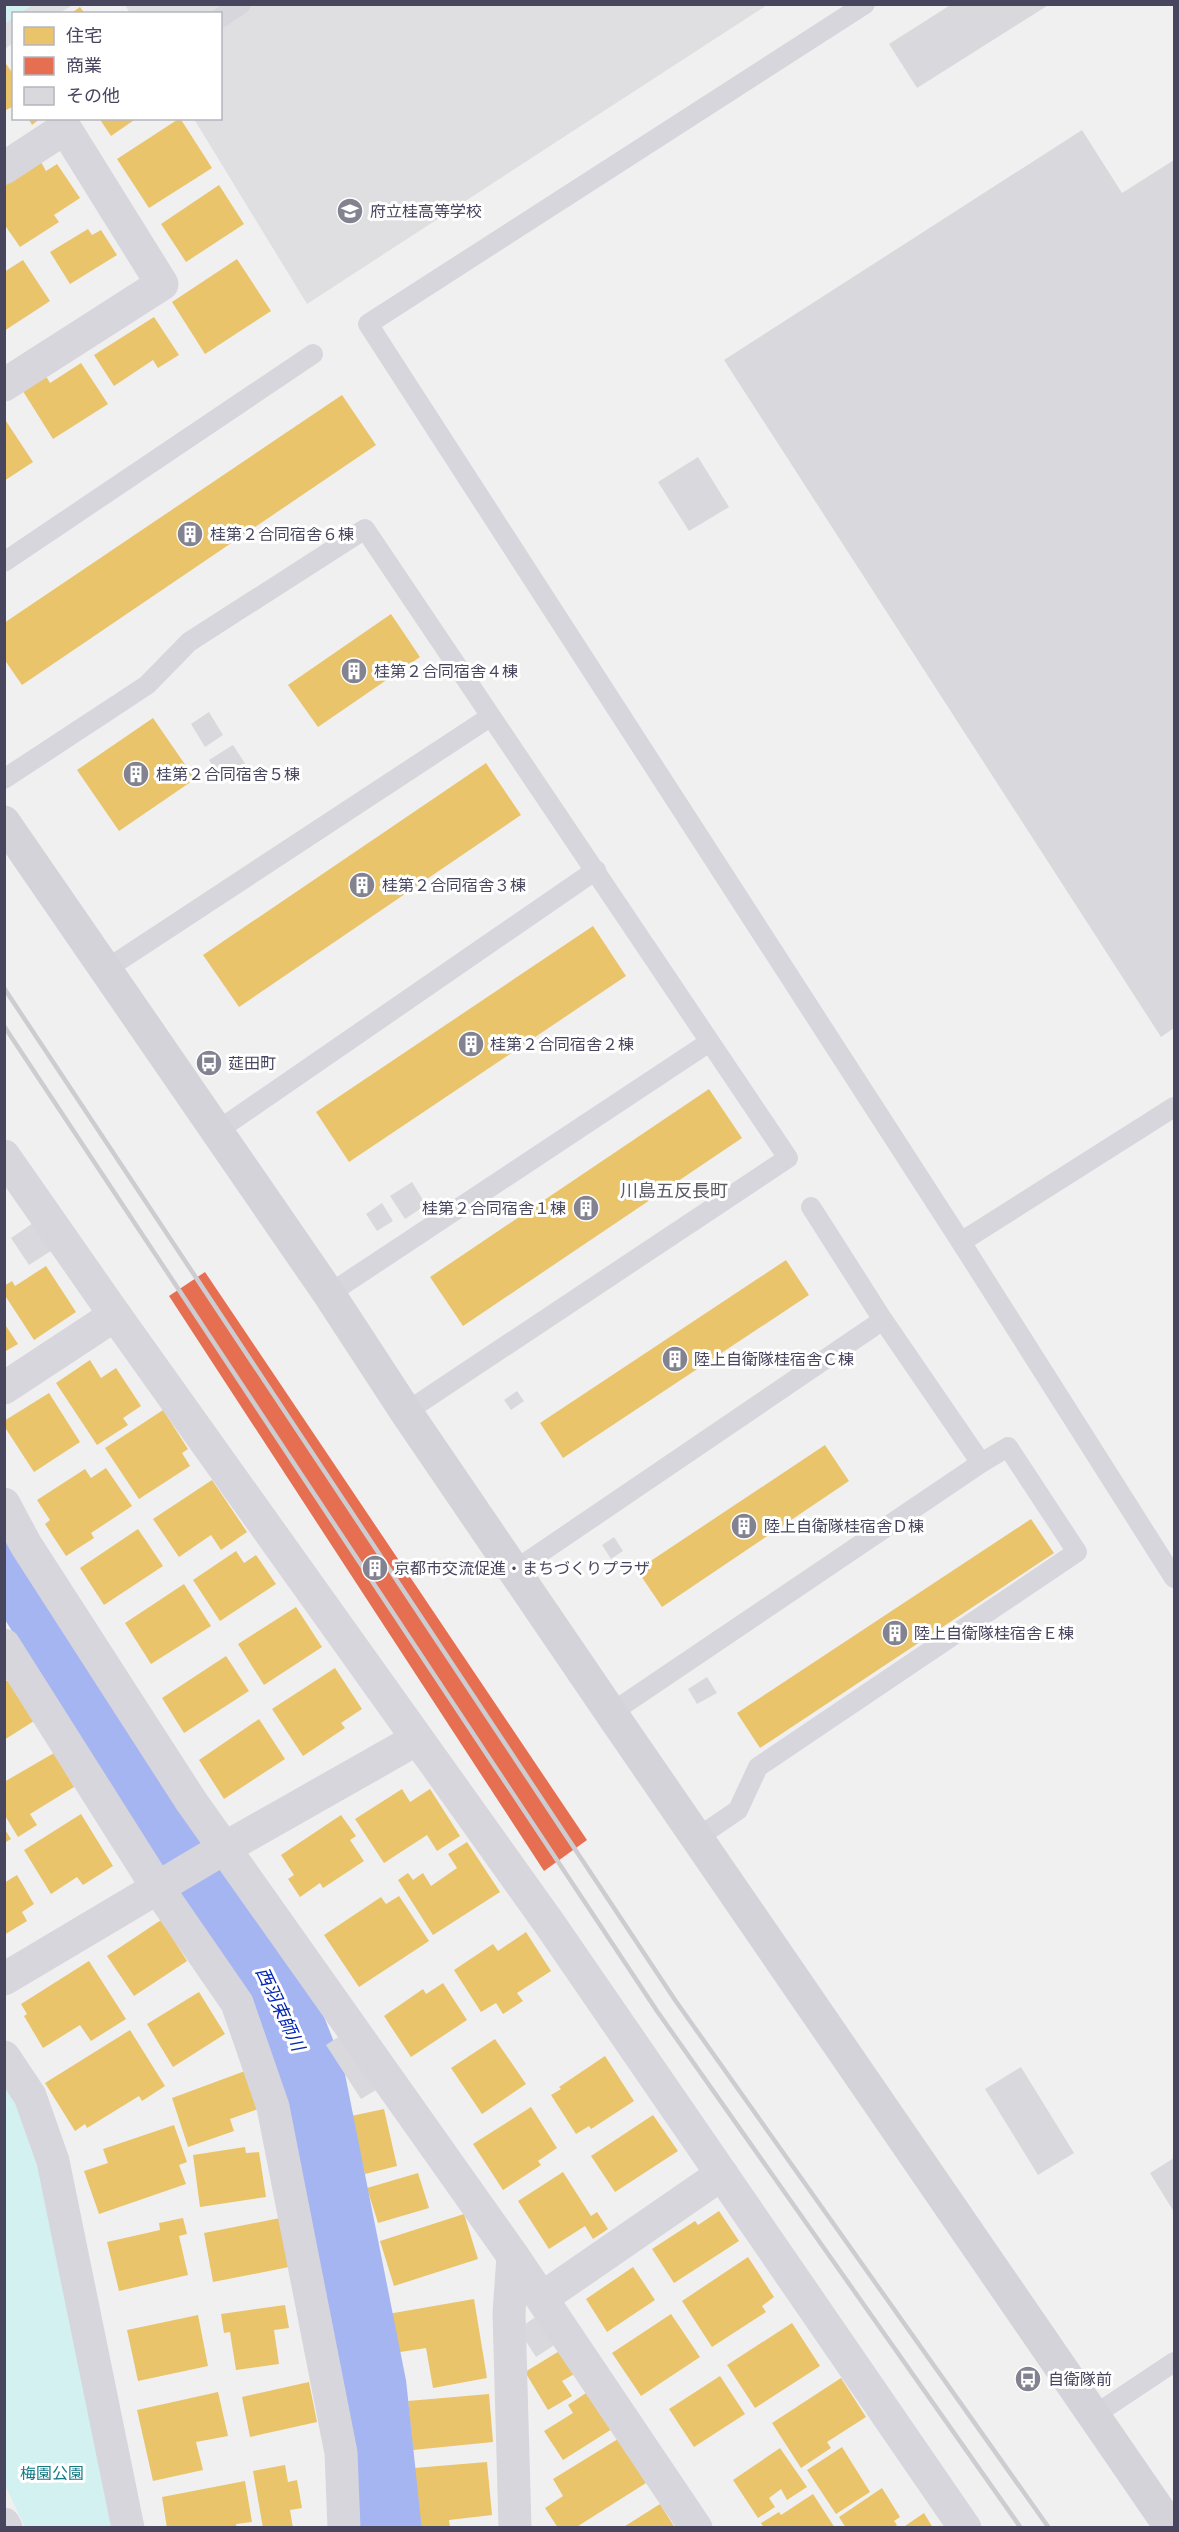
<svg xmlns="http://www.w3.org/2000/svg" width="1179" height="2532" viewBox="0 0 1179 2532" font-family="Signika,'Noto Sans JP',sans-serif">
<rect width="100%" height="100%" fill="#f1f0f0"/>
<g fill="#dfdee0">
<polygon points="5,5 73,5 59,13 14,14 13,43 5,49"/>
<polygon points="125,5 767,5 307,304 194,119 220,118 220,14 130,13"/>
</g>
<g fill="#d3f1f0">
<polygon points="5,4 33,4 33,5 20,13 14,14 13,18 5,24"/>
<polygon points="5,2081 19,2104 49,2205 111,2527 25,2527 5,2485"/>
</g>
<g fill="#e9c46a">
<polygon points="80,7 85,14 70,14"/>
<polygon points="4,61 14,75 14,106 4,111"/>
<polygon points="28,118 41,118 32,125"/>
<polygon points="99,118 137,118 111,136"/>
<polygon points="180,118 212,168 149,208 117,159"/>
<polygon points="41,162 46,171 57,164 80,198 54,215 59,222 20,247 4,224 4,186"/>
<polygon points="219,185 244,224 186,262 161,224"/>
<polygon points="88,229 92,235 101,230 117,255 70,284 50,252"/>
<polygon points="237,259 271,311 205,354 172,302"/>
<polygon points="23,260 50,301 4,331 4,272"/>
<polygon points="154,317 179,355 158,368 153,360 114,386 94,355"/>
<polygon points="81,363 108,404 53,439 21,388 44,373 50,383"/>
<polygon points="342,395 376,445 22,685 4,659 4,623"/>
<polygon points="4,418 33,462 4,481"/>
<polygon points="391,614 420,657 318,727 288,685"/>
<polygon points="153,718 195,779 119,831 77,770"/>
<polygon points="486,763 521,815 239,1007 203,955"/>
<polygon points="593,926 626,976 349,1162 316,1112"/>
<polygon points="709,1089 742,1138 463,1326 430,1277"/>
<polygon points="786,1260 809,1295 563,1458 540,1423"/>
<polygon points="46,1266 76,1312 34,1340 4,1294 4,1286 12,1281 15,1286"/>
<polygon points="4,1323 18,1344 4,1352"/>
<polygon points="90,1360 101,1378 116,1368 141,1406 123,1418 128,1425 97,1445 56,1383"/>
<polygon points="49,1393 80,1442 34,1472 4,1426 4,1421"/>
<polygon points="163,1410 188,1449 182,1453 190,1466 139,1499 105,1448"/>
<polygon points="825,1445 849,1481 662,1607 637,1570"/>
<polygon points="106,1468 132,1506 91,1533 94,1538 66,1556 45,1524 50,1520 37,1500 85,1469 91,1478"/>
<polygon points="212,1480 247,1532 221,1550 211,1535 179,1557 153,1519"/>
<polygon points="1031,1519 1054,1553 760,1748 737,1713"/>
<polygon points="138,1529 163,1566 104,1605 80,1568"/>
<polygon points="236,1551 244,1563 256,1555 276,1584 220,1621 193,1580"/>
<polygon points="184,1584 211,1626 151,1664 125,1623"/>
<polygon points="296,1607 322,1647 264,1685 238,1644"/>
<polygon points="226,1656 249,1691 184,1733 162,1698"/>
<polygon points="335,1668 362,1709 341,1723 345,1728 303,1756 272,1709"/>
<polygon points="8,1680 34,1721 4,1740 4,1682"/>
<polygon points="259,1719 285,1759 224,1799 199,1760"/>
<polygon points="54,1753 74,1787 30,1814 37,1825 18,1837 4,1814 4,1782"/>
<polygon points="402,1789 410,1802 430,1789 460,1836 437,1851 427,1835 384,1863 355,1819"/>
<polygon points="81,1814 113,1866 83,1885 77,1877 51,1894 24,1850"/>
<polygon points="341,1815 356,1836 350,1840 364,1861 323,1888 320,1883 300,1897 288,1879 294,1875 281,1855"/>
<polygon points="4,1828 11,1839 4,1843"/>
<polygon points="467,1842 500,1892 433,1935 398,1880 408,1873 413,1880 423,1873 431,1886 457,1868 448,1854"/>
<polygon points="17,1875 34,1904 22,1912 27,1921 4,1935 4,1883"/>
<polygon points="399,1896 429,1941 359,1987 324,1935 381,1897 386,1904"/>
<polygon points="161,1920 187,1961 134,1996 107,1956"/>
<polygon points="526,1932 551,1971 517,1993 523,2001 503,2014 496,2003 481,2012 454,1970 493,1944 498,1951"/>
<polygon points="89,1961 126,2019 91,2041 80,2025 43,2048 24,2016 27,2014 21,2004"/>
<polygon points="443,1983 467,2020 411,2057 384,2016 423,1989 426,1994"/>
<polygon points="199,1992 225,2034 173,2067 147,2024"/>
<polygon points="130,2030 165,2086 142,2101 139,2096 87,2128 85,2124 75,2131 45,2083"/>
<polygon points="495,2039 526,2084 482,2114 451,2068"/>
<polygon points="605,2056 634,2101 591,2129 589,2126 576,2134 551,2095 561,2089 559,2087"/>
<polygon points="245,2071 258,2109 230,2119 234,2131 188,2147 172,2098"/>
<polygon points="531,2107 557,2148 538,2161 541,2165 503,2190 473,2144"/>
<polygon points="384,2109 397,2166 365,2174 351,2116"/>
<polygon points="653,2115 678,2151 615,2192 591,2156"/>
<polygon points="174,2125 187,2162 179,2165 186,2184 99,2214 84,2171 108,2163 103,2149"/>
<polygon points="245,2147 246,2153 259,2152 266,2197 200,2207 193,2155"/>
<polygon points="563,2172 591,2216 597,2212 608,2229 593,2239 585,2226 549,2249 518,2201"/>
<polygon points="418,2173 429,2208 378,2223 367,2188"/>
<polygon points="719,2211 739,2241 674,2283 652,2249 695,2221 698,2225"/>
<polygon points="464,2214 478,2259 394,2286 380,2241"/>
<polygon points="183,2218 187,2234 179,2236 188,2275 119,2291 107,2242 160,2230 159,2223"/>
<polygon points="280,2218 289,2267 213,2282 204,2233"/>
<polygon points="748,2257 774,2297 762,2306 766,2312 712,2347 682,2301"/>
<polygon points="633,2267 655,2300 607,2332 586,2299"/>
<polygon points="474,2299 487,2378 433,2388 426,2348 394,2353 388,2314"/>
<polygon points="285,2305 289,2328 274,2330 279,2364 236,2370 230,2332 224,2333 221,2314"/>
<polygon points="671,2314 700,2357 641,2396 612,2353"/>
<polygon points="198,2315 208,2366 138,2381 127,2330"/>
<polygon points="792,2323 820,2366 755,2408 727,2365"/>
<polygon points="561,2350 576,2373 562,2381 572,2396 548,2410 525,2372"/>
<polygon points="720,2376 745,2414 694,2447 669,2409"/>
<polygon points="841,2378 866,2417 827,2442 831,2448 801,2468 772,2423"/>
<polygon points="309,2382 317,2422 250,2437 242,2397"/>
<polygon points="589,2391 612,2429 563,2460 544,2431 573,2413 568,2405"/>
<polygon points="218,2392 228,2436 196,2442 203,2470 153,2481 137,2410"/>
<polygon points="489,2394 493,2442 413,2450 408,2401"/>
<polygon points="618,2439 646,2483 575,2528 558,2528 545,2508 563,2496 553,2479"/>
<polygon points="842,2447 870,2492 836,2514 807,2470"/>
<polygon points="780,2448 807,2487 787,2500 781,2489 769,2498 775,2507 758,2518 733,2480"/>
<polygon points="487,2462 492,2515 449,2520 450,2528 419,2528 414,2468"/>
<polygon points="285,2465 288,2482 297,2480 302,2508 290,2510 293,2528 263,2528 253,2471"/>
<polygon points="245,2481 252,2522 236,2524 237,2528 167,2528 162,2497"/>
<polygon points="882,2488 900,2517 894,2521 897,2525 893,2528 846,2528 839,2517"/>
<polygon points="813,2494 835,2528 764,2528 761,2523 779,2512 781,2515"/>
<polygon points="660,2504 675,2528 622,2528"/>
<polygon points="924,2513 933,2528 902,2528"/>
</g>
<polygon fill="#e76f51" points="205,1272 587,1840 544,1871 169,1296"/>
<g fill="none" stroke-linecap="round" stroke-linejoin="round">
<polyline stroke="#a5b5f1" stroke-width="69" points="4,1553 247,1942 287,2017 310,2075 372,2386 387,2528"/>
</g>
<g fill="#d9d8dc">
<polygon points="952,4 1050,4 917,88 889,44"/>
<polygon points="1082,130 1122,193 1174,160 1174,1028 1161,1037 724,360"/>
<polygon points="698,457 729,507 689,531 658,482"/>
<polygon points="209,712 223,735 205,747 191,724"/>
<polygon points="233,745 246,765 222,781 209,760"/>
<polygon points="412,1182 426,1205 405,1219 390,1196"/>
<polygon points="382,1203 393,1221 377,1231 366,1214"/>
<polygon points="36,1221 54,1249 29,1265 11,1238"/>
<polygon points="517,1391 524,1401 511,1410 504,1400"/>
<polygon points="614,1537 623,1551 611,1559 602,1545"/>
<polygon points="707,1677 717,1693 697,1704 688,1689"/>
<polygon points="346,2032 381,2087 361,2099 326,2045"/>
<polygon points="1021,2067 1074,2153 1038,2175 985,2089"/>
<polygon points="1174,2158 1174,2212 1150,2173"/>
<polygon points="540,2314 559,2342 536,2357 518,2329"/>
</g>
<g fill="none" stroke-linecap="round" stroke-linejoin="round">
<g stroke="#d8d6dd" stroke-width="20">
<polyline points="865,4 368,324 961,1242 1174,1578"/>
<polyline points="220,18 241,4"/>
<polyline points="4,562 313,354"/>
<polyline points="4,779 147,685 189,642 365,529 788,1158 406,1412"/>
<polyline points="105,970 490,717"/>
<polyline points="217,1131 596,870"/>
<polyline points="961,1242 1174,1107"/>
<polyline points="329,1294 708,1043"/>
<polyline points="515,1570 883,1320"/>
<polyline points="611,1713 981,1463 883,1320 811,1207"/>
<polyline points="697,1838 738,1810 758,1767 1077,1552 1008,1447 981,1463"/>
<polyline points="1093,2416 1174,2362"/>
</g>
<g stroke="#d8d6dd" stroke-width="33">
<polyline points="4,168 65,128 162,284 4,385"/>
<polyline points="4,1156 115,1315 549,1923 965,2528"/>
<polyline points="4,1388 115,1315"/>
<polyline points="4,1504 26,1545 191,1801 513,2256 696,2528"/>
<polyline points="4,1645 157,1887 237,2003 273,2107 341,2453 344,2528"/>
<polyline points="4,1979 216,1853 417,1739"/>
<polyline points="4,2057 30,2096 53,2161 128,2528"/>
<polyline points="513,2256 509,2313 515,2528"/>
<polyline points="542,2298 722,2174"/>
<polyline points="4,2524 6,2528"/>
</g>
<polyline stroke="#d4d3da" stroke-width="33" points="4,822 329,1294 406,1412 611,1713 1171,2528"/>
<g stroke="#cdccd1" stroke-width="4.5">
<polyline points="4,988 675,2000 1049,2528"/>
<polyline points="4,1026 657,2011 1021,2528"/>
</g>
</g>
<defs>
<symbol id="school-disc" viewBox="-11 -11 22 22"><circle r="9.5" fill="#828291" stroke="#fff"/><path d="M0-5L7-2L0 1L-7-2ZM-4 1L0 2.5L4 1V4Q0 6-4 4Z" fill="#fff"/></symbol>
<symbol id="building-disc" viewBox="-11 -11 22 22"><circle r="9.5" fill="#828291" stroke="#fff"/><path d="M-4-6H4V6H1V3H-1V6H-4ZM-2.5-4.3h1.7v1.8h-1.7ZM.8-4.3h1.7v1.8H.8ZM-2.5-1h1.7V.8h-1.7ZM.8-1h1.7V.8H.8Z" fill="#fff"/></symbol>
<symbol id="bus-disc" viewBox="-11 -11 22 22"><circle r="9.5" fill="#828291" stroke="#fff"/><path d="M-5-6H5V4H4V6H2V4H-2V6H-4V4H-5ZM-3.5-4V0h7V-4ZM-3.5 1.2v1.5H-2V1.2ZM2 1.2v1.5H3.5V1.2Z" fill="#fff"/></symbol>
</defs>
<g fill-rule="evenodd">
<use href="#school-disc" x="335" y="196" width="30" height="30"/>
<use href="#building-disc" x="175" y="519" width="30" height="30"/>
<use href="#building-disc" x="339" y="656" width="30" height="30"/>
<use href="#building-disc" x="121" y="759" width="30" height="30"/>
<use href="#building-disc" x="347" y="870" width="30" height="30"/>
<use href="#building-disc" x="456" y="1029" width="30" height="30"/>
<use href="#bus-disc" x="194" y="1048" width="30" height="30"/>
<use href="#building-disc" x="571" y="1193" width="30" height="30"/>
<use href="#building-disc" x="660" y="1344" width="30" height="30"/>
<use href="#building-disc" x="729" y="1511" width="30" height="30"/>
<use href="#building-disc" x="360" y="1553" width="30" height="30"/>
<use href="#building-disc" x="880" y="1618" width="30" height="30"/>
<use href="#bus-disc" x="1013" y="2364" width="30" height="30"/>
</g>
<g text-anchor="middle" stroke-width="6" stroke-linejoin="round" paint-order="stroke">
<g font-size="16" fill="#47465e" stroke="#fff" text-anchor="start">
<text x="370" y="217">府立桂高等学校</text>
<text x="210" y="540">桂第２合同宿舎６棟</text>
<text x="374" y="677">桂第２合同宿舎４棟</text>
<text x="156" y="780">桂第２合同宿舎５棟</text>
<text x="382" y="891">桂第２合同宿舎３棟</text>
<text x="490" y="1050">桂第２合同宿舎２棟</text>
<text x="228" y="1069">莚田町</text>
<text x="566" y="1214" text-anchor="end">桂第２合同宿舎１棟</text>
<text x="694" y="1365">陸上自衛隊桂宿舎Ｃ棟</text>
<text x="764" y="1532">陸上自衛隊桂宿舎Ｄ棟</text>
<text x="394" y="1574">京都市交流促進・まちづくりプラザ</text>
<text x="914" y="1639">陸上自衛隊桂宿舎Ｅ棟</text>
<text x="1048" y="2385">自衛隊前</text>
</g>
<g font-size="16" fill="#117a84" stroke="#fff">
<text x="52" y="2479">梅園公園</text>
</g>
<g font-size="18" fill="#5c5b64" stroke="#fff">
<text x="674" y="1197">川島五反長町</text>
</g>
<g font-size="18" font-style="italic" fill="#0428b3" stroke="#fff">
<text transform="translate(280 2009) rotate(65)" y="6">西羽束師川</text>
</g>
</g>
<rect width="1179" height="2532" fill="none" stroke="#47465e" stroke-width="12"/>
<rect x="12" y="12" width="210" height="108" fill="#ffffff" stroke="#b5b5bf" stroke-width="1.5"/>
<rect x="24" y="27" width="30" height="18" fill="#e9c46a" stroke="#b5b5bf" stroke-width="1.5"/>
<text x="66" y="42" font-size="18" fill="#47465e">住宅</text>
<rect x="24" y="57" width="30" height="18" fill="#e76f51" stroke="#b5b5bf" stroke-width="1.5"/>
<text x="66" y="72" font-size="18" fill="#47465e">商業</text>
<rect x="24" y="87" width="30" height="18" fill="#d9d8dc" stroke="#b5b5bf" stroke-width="1.5"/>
<text x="66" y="102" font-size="18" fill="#47465e">その他</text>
</svg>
